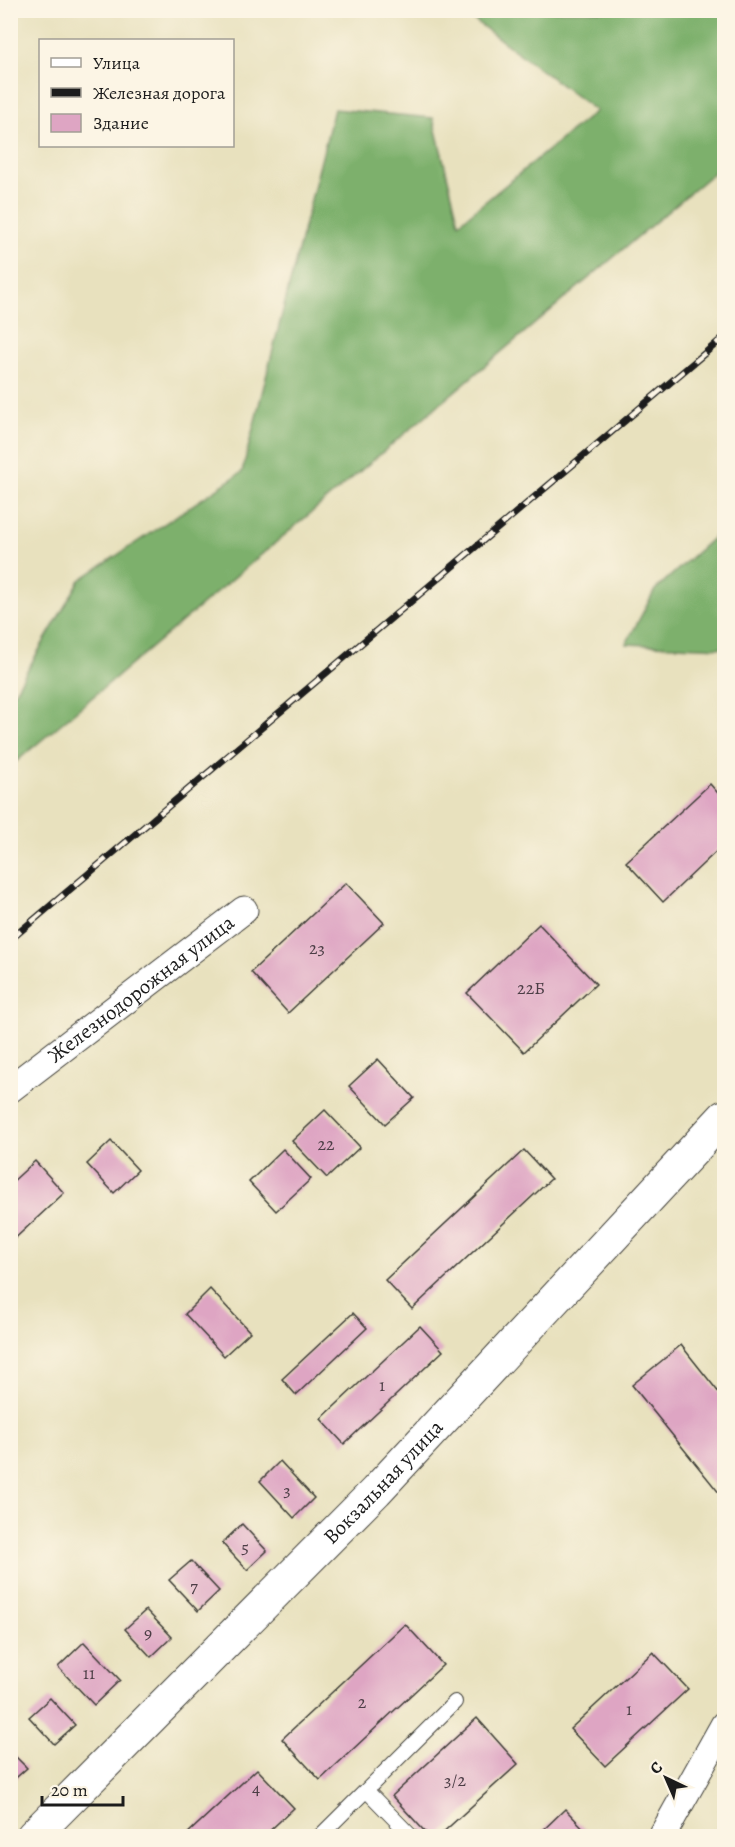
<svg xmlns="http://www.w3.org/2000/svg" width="735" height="1847" viewBox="0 0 735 1847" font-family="Alegreya,serif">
<rect width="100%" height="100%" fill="#fcf5e5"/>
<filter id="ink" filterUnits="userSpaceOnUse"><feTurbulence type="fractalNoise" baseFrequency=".0167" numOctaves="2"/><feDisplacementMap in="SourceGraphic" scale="12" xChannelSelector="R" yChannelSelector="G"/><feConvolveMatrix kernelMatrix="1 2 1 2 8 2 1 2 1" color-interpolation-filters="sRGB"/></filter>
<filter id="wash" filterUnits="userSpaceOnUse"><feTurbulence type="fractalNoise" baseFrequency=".008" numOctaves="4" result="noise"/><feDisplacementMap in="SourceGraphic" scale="24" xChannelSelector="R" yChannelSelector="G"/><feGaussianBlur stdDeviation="1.35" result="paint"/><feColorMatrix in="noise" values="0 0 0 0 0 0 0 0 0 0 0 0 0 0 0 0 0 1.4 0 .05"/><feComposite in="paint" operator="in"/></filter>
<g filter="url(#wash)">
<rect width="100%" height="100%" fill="#e8e1be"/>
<g fill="#7db06c" stroke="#4c6644" stroke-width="1.5">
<polygon points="471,11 724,11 724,164 11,766 11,698 80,580 242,472 334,109 433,118 459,223 596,111 470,17"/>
<polygon points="724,528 724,648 626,644 655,590"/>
</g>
<g id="blocks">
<g fill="#dea5c3">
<polygon points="710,784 724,800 724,844 663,902 626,862"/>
<polygon points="346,883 384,923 288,1013 251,972"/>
<polygon points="539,924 596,984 524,1052 467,993"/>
<polygon points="378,1059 414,1098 385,1124 349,1086"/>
<polygon points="325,1110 360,1147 327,1178 292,1141"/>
<polygon points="111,1141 138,1170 114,1193 87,1164"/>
<polygon points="283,1149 311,1179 276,1211 249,1182"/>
<polygon points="524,1150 551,1179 412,1309 385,1280"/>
<polygon points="35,1161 64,1193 10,1243 10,1184"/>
<polygon points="210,1289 250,1332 224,1356 185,1314"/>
<polygon points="353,1313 367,1328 296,1395 282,1379"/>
<polygon points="420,1326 443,1351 344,1444 321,1419"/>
<polygon points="681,1345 724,1399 724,1499 632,1385"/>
<polygon points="280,1461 314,1498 294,1518 260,1481"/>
<polygon points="242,1524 267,1551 247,1570 222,1543"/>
<polygon points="191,1561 219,1591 198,1611 169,1580"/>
<polygon points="146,1610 172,1637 151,1657 125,1629"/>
<polygon points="405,1624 443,1665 320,1780 282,1739"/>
<polygon points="84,1642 120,1680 94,1705 58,1667"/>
<polygon points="653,1652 688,1689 605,1766 570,1729"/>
<polygon points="50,1698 75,1725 54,1744 29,1717"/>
<polygon points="477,1718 518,1764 439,1836 429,1836 392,1796"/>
<polygon points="10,1751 27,1768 10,1783"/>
<polygon points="257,1769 294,1808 264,1836 185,1836"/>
<polygon points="565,1809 591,1836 537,1836"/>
</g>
</g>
</g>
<g filter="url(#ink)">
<use href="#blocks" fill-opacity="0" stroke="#3b3a34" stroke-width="1.5"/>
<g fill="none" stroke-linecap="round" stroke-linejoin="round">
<defs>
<g id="lane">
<polyline points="367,1791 411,1836"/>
<polyline points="320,1836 455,1702"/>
</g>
<g id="street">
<path id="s1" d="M 10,1089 L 244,910"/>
<polyline points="662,1836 724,1725"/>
</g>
<g id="secondary">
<path id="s2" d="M 33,1836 L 376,1491 L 724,1117"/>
</g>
</defs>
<use href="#lane" stroke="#3b3a34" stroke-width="16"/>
<use href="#street" stroke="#3b3a34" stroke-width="29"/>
<use href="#secondary" stroke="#3b3a34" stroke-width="35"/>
<use href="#lane" stroke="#fff" stroke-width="14"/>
<use href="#street" stroke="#fff" stroke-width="27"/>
<use href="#secondary" stroke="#fff" stroke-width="33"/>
<defs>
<polyline id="rail" points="10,940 724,337"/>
</defs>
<use href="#rail" stroke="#1c1c1c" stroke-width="7"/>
<use href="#rail" stroke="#fcf5e5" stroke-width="4.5" stroke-dasharray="14" stroke-linecap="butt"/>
</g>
</g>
<g text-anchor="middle" stroke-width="4.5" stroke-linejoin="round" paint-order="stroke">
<g font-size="18" fill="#4c3e46">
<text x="317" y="954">23</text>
<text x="531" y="994">22Б</text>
<text x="326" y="1150">22</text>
<text x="382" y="1391">1</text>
<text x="287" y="1496">3</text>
<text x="245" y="1553">5</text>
<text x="194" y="1592">7</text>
<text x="148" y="1639">9</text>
<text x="89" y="1679">11</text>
<text x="362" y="1708">2</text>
<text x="629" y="1715">1</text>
<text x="455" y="1786">3/2</text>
<text x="256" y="1794">4</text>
</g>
<g font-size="21" fill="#1c1c1c" stroke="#fcf5e5">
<text dy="7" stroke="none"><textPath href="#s1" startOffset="165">Железнодорожная улица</textPath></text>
<text dy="7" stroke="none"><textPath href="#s2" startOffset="498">Вокзальная улица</textPath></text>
</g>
</g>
<rect width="735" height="1847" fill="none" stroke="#fcf5e5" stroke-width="36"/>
<rect x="39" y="39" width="195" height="108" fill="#fcf5e5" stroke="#a29e95" stroke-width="1.5"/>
<rect x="51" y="58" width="30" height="9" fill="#ffffff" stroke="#a29e95" stroke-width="1.5"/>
<text x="93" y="69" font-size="18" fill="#1c1c1c">Улица</text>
<rect x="51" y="88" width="30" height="9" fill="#1c1c1c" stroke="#a29e95" stroke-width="1.5"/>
<text x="93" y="99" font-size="18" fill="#1c1c1c">Железная дорога</text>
<rect x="51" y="114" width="30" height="18" fill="#dea5c3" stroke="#a29e95" stroke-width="1.5"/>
<text x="93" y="129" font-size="18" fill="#1c1c1c">Здание</text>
<g transform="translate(666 1778) rotate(316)" stroke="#fcf5e5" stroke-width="4.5" paint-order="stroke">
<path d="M0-4.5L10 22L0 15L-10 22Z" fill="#1c1c1c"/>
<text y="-9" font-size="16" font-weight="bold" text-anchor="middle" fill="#1c1c1c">С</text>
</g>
<path d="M42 1796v9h81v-9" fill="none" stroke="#1c1c1c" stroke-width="3"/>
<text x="51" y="1796" font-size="18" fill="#1c1c1c" stroke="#fcf5e5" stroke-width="4.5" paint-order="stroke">20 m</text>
</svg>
